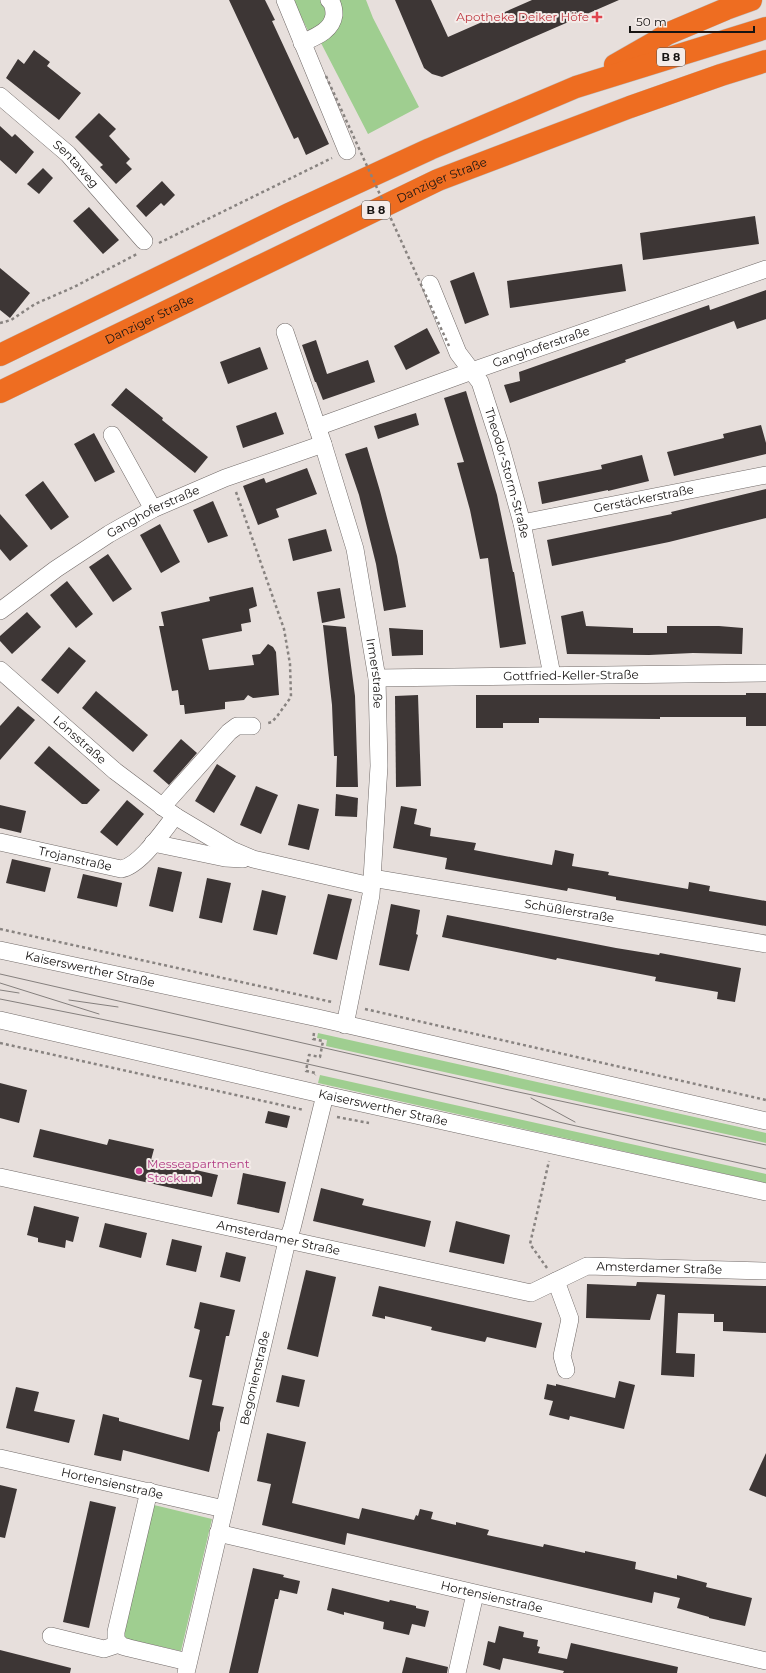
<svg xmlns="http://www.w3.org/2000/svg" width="766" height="1673" viewBox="0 0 766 1673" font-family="Montserrat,sans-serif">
<rect width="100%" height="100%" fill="#e7dfdc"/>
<g fill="#9fce90">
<polygon points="293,0 366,0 373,18 419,107 368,134 321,43 315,45"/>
<polygon points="318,1033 766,1133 766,1143 326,1046 327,1040 317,1038"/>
<polygon points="320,1075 766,1174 766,1183 318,1083"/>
<polygon points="154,1505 212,1519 181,1651 123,1638"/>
</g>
<g fill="#3d3635">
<polygon points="229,0 265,0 275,20 272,21 329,144 306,155 298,137 294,139"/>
<polygon points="395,0 431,0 448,37 532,0 619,0 442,77 432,74 424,68"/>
<polygon points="34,50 50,62 47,66 81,93 59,120 6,78 18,59 24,64"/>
<polygon points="99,113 116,129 109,136 130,159 126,163 132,169 116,184 100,167 103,165 75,137"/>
<polygon points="0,126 12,137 15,134 34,152 16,174 0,160"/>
<polygon points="43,168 53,178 39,194 27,184"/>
<polygon points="162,181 175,195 164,206 161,203 146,217 136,206"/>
<polygon points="89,207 119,240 103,254 73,221"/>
<polygon points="755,216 759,244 643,260 640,233"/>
<polygon points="622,264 626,291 510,308 507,281"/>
<polygon points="0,268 30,293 10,318 0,310"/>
<polygon points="474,272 489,315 465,324 450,281"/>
<polygon points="766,290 766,319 737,329 734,321 625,360 626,362 510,403 504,385 520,381 519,372 709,305 710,310"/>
<polygon points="427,328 440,353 406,370 394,346"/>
<polygon points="316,340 327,374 368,360 375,382 323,400 316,382 315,382 302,345"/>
<polygon points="260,347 268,369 228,384 220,362"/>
<polygon points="126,388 163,418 162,420 208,457 195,473 111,405"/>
<polygon points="466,391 497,495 513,572 514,572 526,644 500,648 488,558 480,559 470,510 457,463 464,462 444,398"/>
<polygon points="276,412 284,434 243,448 236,426"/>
<polygon points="416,413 419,425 378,439 374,426"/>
<polygon points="761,425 766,443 766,454 674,476 667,452 724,438 723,434"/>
<polygon points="94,433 115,472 95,482 74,444"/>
<polygon points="367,447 380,491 397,556 406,607 384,611 376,564 359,495 345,454"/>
<polygon points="642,455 649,481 608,491 608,490 542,504 538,482 602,469 601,465"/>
<polygon points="307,468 317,494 276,509 279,517 258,525 243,486 264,478 266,483"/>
<polygon points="43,481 69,517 51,530 25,495"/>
<polygon points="766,489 766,518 669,542 552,566 547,540 672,514 671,512"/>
<polygon points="213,501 228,536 208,543 193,510"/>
<polygon points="0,514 28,546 10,561 0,549"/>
<polygon points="160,524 180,562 161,573 140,535"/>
<polygon points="326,529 332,551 293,561 288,539"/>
<polygon points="108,554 132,589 113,602 89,567"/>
<polygon points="67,581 93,614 76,628 50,595"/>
<polygon points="253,587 257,606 249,609 251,622 241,624 242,631 202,639 209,670 254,665 252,655 260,654 268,644 273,647 276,652 279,695 253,698 248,695 244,700 225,702 225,709 185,714 184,705 180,705 178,690 172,691 159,626 164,626 161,612 210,601 209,597"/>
<polygon points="340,588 345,618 322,623 317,592"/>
<polygon points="583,611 586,626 633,628 633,633 667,633 667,626 719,626 743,628 742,654 693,653 649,655 567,654 561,616"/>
<polygon points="27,612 41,627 12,654 0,641 0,636"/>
<polygon points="323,625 346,627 355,696 358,787 336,787 337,756 334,756 332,705"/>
<polygon points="389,628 423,630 423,655 392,656"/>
<polygon points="69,647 86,661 58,694 41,680"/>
<polygon points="96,691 148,735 133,752 82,708"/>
<polygon points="746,693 766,693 766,726 746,726 746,717 660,717 660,719 539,718 539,723 503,723 503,728 476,728 476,695 746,695"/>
<polygon points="418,695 421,786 396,787 395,696"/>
<polygon points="18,706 35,720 0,760 0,726"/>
<polygon points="181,739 197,753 169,785 153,771"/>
<polygon points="49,746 100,790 87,804 82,804 34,763"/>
<polygon points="217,764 236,776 214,813 195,801"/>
<polygon points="256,786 278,795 261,834 240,825"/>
<polygon points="336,794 358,798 357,817 335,816"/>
<polygon points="127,800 144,814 117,846 100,832"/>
<polygon points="298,804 319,809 309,850 288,845"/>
<polygon points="0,805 26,811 21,833 0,828"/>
<polygon points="401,806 417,809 414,824 431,828 430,836 476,843 474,850 552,865 555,850 574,854 572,866 609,872 608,875 688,889 689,882 710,886 709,891 766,901 766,926 616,900 616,897 568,888 567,891 445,869 447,858 393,848"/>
<polygon points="12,859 51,868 45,892 6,883"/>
<polygon points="158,867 182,872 173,912 149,906"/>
<polygon points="83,874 122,883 117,907 77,898"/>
<polygon points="207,878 231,883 222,923 199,918"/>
<polygon points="262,890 286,896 277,935 253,930"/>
<polygon points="328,894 352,899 337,960 313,954"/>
<polygon points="391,904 420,910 416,934 418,935 409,971 379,965"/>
<polygon points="447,915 616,948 659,955 660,953 741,968 735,1002 717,999 718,992 655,981 656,977 557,958 556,960 442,937"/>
<polygon points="0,1083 27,1090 19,1123 0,1118"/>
<polygon points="268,1111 290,1116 287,1128 265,1123"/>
<polygon points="40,1129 107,1145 109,1139 154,1149 151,1160 218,1175 212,1197 33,1157"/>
<polygon points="243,1173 286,1182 279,1213 237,1204"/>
<polygon points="321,1188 364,1199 362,1205 431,1221 425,1247 313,1221"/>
<polygon points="34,1206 79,1217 73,1242 66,1240 65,1248 38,1242 38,1238 27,1235"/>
<polygon points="456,1221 510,1235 504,1264 449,1252"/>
<polygon points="105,1223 147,1233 141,1258 99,1247"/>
<polygon points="172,1239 202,1246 196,1272 166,1265"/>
<polygon points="226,1252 246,1257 240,1282 220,1277"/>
<polygon points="306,1270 336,1277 318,1357 287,1349"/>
<polygon points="637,1282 766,1286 766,1333 723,1331 723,1322 714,1322 714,1314 678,1313 676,1353 695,1354 694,1377 661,1375 665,1295 657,1294 650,1320 586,1318 587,1284 636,1286"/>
<polygon points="379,1286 542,1323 536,1348 487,1337 485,1342 431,1330 432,1327 385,1316 385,1319 372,1316"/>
<polygon points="200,1302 235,1310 229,1336 226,1336 212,1405 224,1407 220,1423 220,1431 218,1432 209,1472 123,1450 121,1461 94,1455 103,1414 119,1418 119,1421 189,1440 202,1380 189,1377 200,1330 194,1328"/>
<polygon points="282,1375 305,1380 299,1407 276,1402"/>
<polygon points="619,1381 635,1385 624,1429 570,1416 569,1420 549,1415 553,1401 544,1399 547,1384 556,1386 556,1384 615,1398"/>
<polygon points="16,1387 39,1392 34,1411 75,1420 69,1443 6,1428"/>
<polygon points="267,1433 306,1442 292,1503 359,1519 362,1508 414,1520 416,1515 418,1516 420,1509 433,1512 431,1519 456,1525 456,1522 489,1530 487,1535 543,1547 544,1544 585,1553 585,1551 636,1562 635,1569 677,1579 677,1575 707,1583 706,1587 752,1598 745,1626 709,1618 709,1617 677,1608 680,1598 654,1592 652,1603 347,1533 345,1545 262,1525 271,1484 257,1481"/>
<polygon points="766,1453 766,1497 749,1490"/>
<polygon points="0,1485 17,1489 5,1538 0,1537"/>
<polygon points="90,1501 116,1507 89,1628 63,1622"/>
<polygon points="253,1568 284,1575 283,1577 300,1581 297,1594 280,1590 278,1599 275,1599 258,1673 229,1673"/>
<polygon points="332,1588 389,1602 390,1600 416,1606 416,1608 429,1611 425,1627 412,1624 409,1635 383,1629 384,1622 344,1612 344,1615 327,1610"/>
<polygon points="499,1626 524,1632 523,1637 538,1640 537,1646 540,1647 538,1653 567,1659 571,1643 678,1667 677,1673 563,1673 564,1671 503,1658 500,1670 483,1665 488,1641 495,1643"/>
<polygon points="0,1650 71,1668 70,1673 0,1673"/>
<polygon points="406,1657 448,1667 447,1673 402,1673"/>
</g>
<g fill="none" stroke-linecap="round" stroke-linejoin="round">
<defs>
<g id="minor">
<polyline points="285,0 347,151"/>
<path d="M 302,43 C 315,37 332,31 334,15 C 334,9 333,3 329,0"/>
<path id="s1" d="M 0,96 L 68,154 L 144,241"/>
<path id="s2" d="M 430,284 L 458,353 L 480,382 L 500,444 L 522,523 L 552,675"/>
<path id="s3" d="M 285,332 L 323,444 L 355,549 L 377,678 L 379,766 L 371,895 L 345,1025"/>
<path id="s4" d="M 317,427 L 472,371 L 766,269"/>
<polyline points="112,435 153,509"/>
<path id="s5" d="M 522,523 L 766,475"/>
<path id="s6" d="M 0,611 L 56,569 L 109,534 L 153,509 L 225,478 L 323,444"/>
<path id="s7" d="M 0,670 L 115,771 L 175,816 L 232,850 L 253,859 L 371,886"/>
<path id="s8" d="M 377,678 L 766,673"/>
<polyline points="162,807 229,732 237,726 252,726"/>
<path id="s9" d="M 0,842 L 121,869 C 140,866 163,831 175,816"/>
<polyline points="153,843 225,858 243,859"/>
<path id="s10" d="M 372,878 L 766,944"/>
<path id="s11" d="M 0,950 L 318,1018 L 766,1121"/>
<path id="s12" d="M 0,1020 L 325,1095 L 766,1192"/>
<path id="s13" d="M 0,1177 L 531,1293 L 587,1266 L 766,1271"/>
<polyline points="556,1281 570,1319 562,1356 566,1370"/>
<path id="s14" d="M 0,1458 L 224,1509"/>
<polyline points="149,1491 116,1632 116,1640 122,1646 129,1648 188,1662"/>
<path id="s15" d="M 218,1533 L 766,1661"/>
<polyline points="51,1636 104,1649 119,1644"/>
<path id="s16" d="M 186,1673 L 287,1241 L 292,1228 L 325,1095"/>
<polyline points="457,1673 475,1594"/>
</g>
<g id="highway">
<polyline points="615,65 657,41 667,34 726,9 751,0"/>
<polyline points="0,355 289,214 430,149 576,87 766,28"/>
<path id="s17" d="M 0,392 L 438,180 L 630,107 L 721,75 L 766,61"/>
</g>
</defs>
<use href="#minor" stroke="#716a68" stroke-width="18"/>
<use href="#highway" stroke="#bebdbd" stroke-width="23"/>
<g stroke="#888380" stroke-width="2.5" stroke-dasharray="3 3" stroke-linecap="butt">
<polyline points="159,243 332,158"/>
<polyline points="0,323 11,320 35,304 74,287 137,254"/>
<polyline points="236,492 284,629 290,664 291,697 278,715 272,722 268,723"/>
<polyline points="0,929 332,1002"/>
<polyline points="365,1009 766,1100"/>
<polyline points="314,1033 313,1039 323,1041 320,1057 309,1055 306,1071 316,1073 315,1075"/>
<polyline points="0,1043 304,1110"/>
<polyline points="337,1117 369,1123"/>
<polyline points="547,1268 530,1244 549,1161"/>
</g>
<use href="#minor" stroke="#fff" stroke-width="17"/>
<use href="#highway" stroke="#ee6d21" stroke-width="22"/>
<g stroke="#847f7d" stroke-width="1">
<polyline points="0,974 509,1090 766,1145"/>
<polyline points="0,983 99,1014"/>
<polyline points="0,990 19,993"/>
<path d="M 0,999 C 257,1048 511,1113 766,1169"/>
<polyline points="69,1000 118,1007"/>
<polyline points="531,1098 575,1122"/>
</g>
<polyline stroke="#888380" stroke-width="2.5" stroke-dasharray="3 3" stroke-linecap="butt" points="326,76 449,346"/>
</g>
<path fill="#e0444e" stroke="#f4ece9" stroke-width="1.5" d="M595 11h4v4h4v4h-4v4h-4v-4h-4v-4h4z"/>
<circle fill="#d1479c" stroke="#f4ece9" stroke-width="1.5" cx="139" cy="1171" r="4"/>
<g text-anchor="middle" stroke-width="4" stroke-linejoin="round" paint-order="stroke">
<g fill="#f4ece9" stroke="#595553" stroke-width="1">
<rect x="657" y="48" width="28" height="18" rx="3"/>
<rect x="362" y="201" width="28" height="18" rx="3"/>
</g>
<g font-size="11" font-weight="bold" fill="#171413">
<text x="671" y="61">B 8</text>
<text x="376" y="214">B 8</text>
</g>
<g font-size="12" fill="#be3a42" stroke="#f4ece9" text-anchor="end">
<text x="589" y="21">Apotheke Deiker Höfe</text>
</g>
<g font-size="12" fill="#171413" stroke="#f4ece9">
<text dy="4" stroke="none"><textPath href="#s1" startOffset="102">Sentaweg</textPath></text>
<text dy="4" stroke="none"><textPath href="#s17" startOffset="490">Danziger Straße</textPath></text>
<text dy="4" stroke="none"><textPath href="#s17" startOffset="166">Danziger Straße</textPath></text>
<text dy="4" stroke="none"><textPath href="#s4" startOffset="238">Ganghoferstraße</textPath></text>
<text dy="4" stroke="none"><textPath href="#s2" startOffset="206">Theodor-Storm-Straße</textPath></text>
<text dy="4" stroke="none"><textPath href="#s5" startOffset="124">Gerstäckerstraße</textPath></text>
<text dy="4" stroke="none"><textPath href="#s6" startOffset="183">Ganghoferstraße</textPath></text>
<text dy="4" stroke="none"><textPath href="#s3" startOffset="354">Irmerstraße</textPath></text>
<text dy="4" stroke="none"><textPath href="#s8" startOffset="194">Gottfried-Keller-Straße</textPath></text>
<text dy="4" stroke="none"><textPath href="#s7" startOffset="106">Lönsstraße</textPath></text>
<text dy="4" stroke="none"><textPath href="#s9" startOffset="77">Trojanstraße</textPath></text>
<text dy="4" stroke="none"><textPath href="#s10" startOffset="200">Schüßlerstraße</textPath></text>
<text dy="4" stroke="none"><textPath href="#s11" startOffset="92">Kaiserswerther Straße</textPath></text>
<text dy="4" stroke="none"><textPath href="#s12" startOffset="393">Kaiserswerther Straße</textPath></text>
<text dy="4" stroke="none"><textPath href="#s13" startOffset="285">Amsterdamer Straße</textPath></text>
<text dy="4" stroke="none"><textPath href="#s13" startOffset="678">Amsterdamer Straße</textPath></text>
<text dy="4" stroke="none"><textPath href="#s16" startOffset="303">Begonienstraße</textPath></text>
<text dy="4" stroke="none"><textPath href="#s14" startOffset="115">Hortensienstraße</textPath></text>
<text dy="4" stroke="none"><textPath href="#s15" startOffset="281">Hortensienstraße</textPath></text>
</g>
<g font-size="12" fill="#b23c85" stroke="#f4ece9" text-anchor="start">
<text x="147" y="1168">Messeapartment<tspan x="147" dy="14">Stockum</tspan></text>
</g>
</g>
<path d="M630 26v6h124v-6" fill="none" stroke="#171413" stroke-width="2"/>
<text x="636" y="26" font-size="12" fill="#171413" stroke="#f4ece9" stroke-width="3" paint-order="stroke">50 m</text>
</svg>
